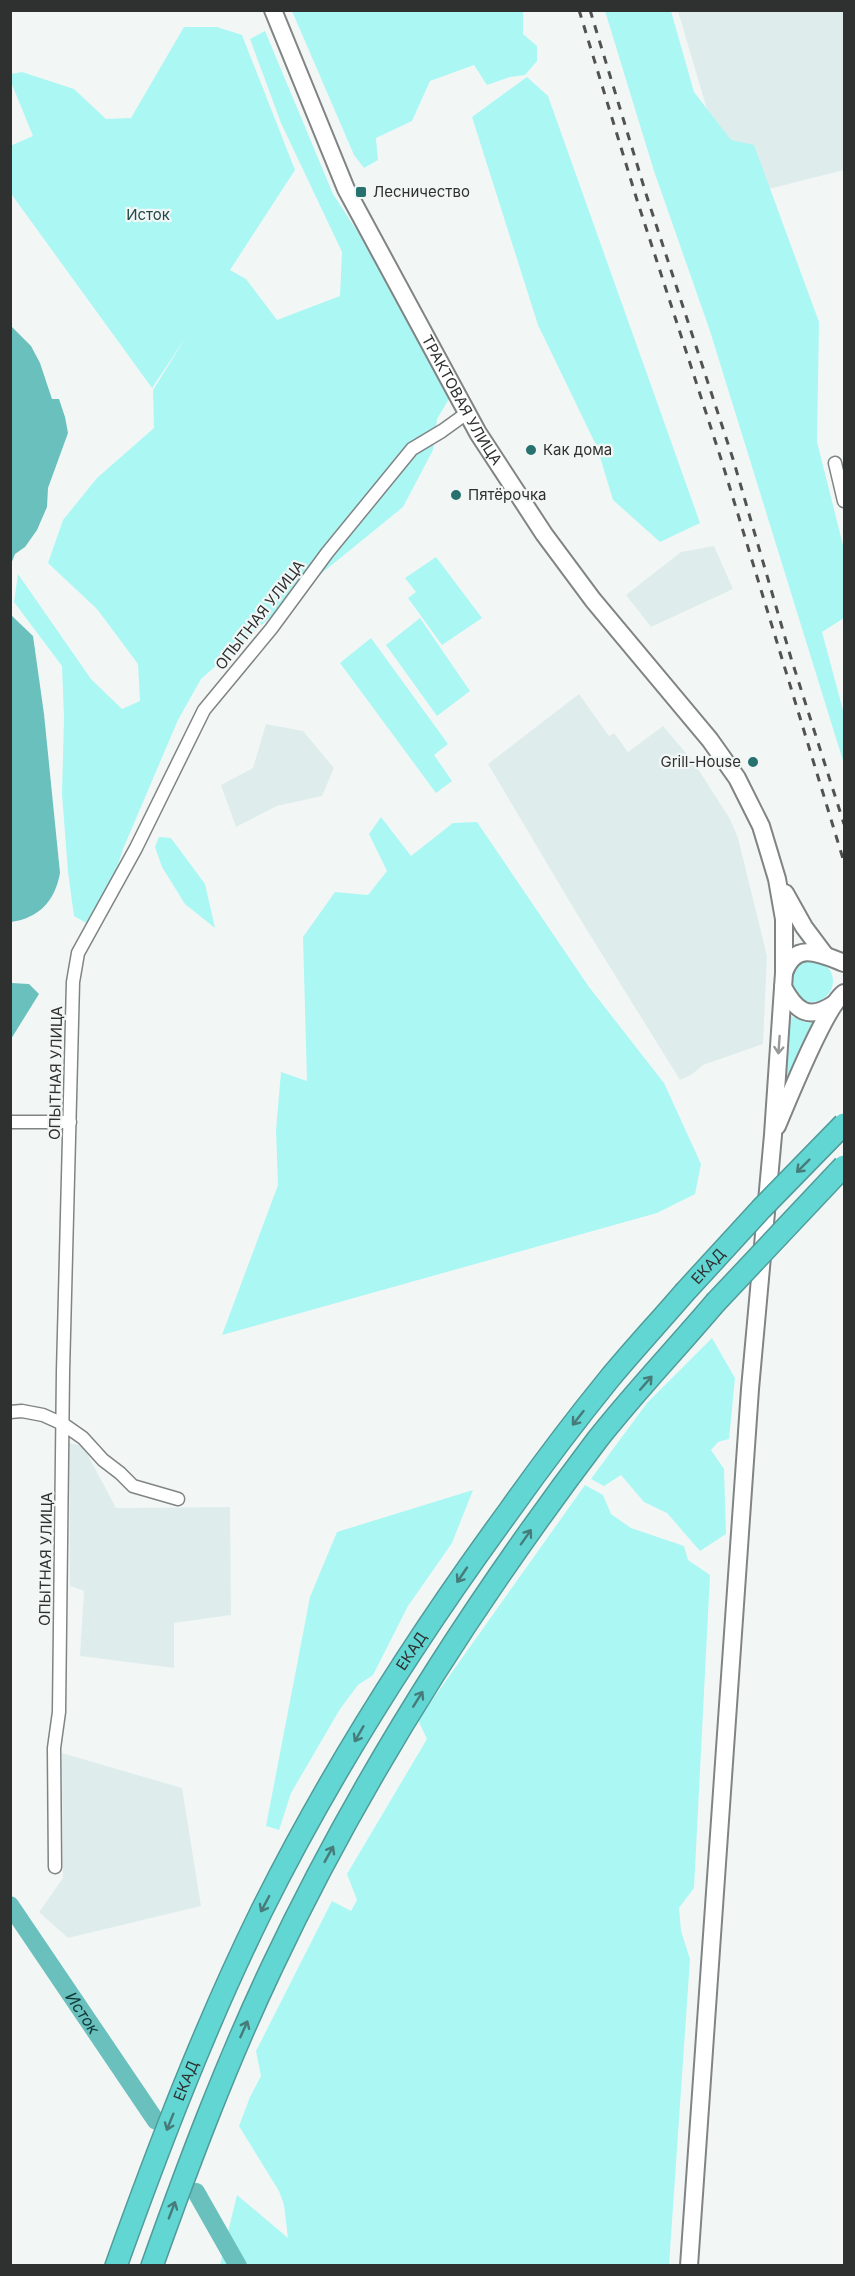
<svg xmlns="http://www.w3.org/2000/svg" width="855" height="2276" viewBox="0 0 855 2276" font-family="Inter,sans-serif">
<rect width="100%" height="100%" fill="#f2f7f6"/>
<g fill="#deedec">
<polygon points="678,11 844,11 844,170 733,198"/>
<polygon points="714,546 733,589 651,627 626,595 681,552"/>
<polygon points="579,694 609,736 614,733 628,752 663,726 693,761 730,819 738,838 767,956 763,1044 703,1065 691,1075 680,1080 577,914 488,764"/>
<polygon points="266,724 303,731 334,768 322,796 277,806 236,827 221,785 253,768"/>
<polygon points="69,1443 83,1446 116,1508 230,1507 231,1615 174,1623 174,1668 80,1656 84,1591 70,1586"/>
<polygon points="62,1753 182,1788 201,1906 68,1938 39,1912 63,1878"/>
</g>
<g fill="#abf7f4">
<polygon points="292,11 523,11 523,34 537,46 537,61 525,75 510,77 487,85 474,65 430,81 412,121 376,138 378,160 364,168 354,155"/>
<polygon points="605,11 671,11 694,92 731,140 754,145 819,322 817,442 844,549 844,618 822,632 844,714 844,764 710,331 654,171"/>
<polygon points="184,27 217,27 242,35 295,170 230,270 246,279 277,320 340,296 342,252 281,123 250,39 265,31 333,194 361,237 397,299 449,399 437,419 433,450 403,507 301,590 201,679 178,720 123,849 111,886 88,924 74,916 68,872 62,794 64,718 62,666 14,602 18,574 91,679 122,709 140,701 138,664 97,609 48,563 63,520 97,478 154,428 153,390 186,337 152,388 12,195 10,146 33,136 11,82 11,74 22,72 74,89 106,119 131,118"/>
<polygon points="527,77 548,96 700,523 660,542 613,500 597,447 538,325 472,117"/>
<polygon points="436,557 482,618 442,645 408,598 416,592 405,578"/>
<polygon points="420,618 470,691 437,716 386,645"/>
<polygon points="371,638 448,744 434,755 452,781 436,793 340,663"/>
<polygon points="381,817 411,856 453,823 477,822 589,987 664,1083 701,1164 695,1194 657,1213 222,1335 278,1185 276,1130 281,1072 307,1081 303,937 335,892 368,895 387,871 369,834"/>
<polygon points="159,837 171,838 205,884 215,928 185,904 162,867 155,847"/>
<circle cx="812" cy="981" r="21"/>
<polygon points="788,1015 805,1022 818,1023 781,1100"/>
<polygon points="712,1338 735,1378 729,1439 718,1442 711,1450 724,1469 726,1534 700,1551 667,1513 644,1502 621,1475 604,1486 591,1479 647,1403"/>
<polygon points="585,1485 603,1495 611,1514 631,1528 684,1546 688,1560 710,1575 694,1888 679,1908 681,1931 690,1959 669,2265 220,2265 237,2195 288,2238 284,2205 279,2191 239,2126 250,2097 261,2076 256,2051 332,1901 351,1911 357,1900 347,1874 427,1739 418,1720"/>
<polygon points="473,1490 452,1543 408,1606 373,1675 358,1685 340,1709 291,1793 279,1830 266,1826 310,1597 337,1532"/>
</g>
<g fill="#69c0bd">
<polygon points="11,326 31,346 40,363 52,399 59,399 65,417 68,433 48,488 47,507 37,530 25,547 15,554 11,564"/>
<path d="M 11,615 L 33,636 L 44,714 L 60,873 C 55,901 39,918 11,922 Z"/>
<polygon points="11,983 29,984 39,994 11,1039"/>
</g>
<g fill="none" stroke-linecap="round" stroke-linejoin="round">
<g stroke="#69c0bd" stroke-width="18">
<path id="s1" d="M 10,1905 L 156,2121"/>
<polyline points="196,2192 238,2266"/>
</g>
<defs>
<g id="street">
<polyline points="835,463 844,501"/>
<polyline points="10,1122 70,1122"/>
<polyline points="10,1412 22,1411 43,1415 63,1424 83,1438 103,1460 120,1473 133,1486 178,1499"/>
<polyline points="55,1867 54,1748 59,1712 63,1372 73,982 78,953 136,848 204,710 271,629 327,553 412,449 442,431 467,413"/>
</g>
<g id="secondary">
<path id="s2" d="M 273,10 L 346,189 L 478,433 L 544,534 L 593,600 L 710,740 L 737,778 L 761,826 L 777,879 L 784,919 L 784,973 L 773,1135 L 750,1389 L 689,2266"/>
<polyline points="785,893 804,927 825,955"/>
<path d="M 784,973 C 795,940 821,954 844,963"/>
<path d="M 783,987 C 796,1011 808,1021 834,1004"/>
<path d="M 777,1126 C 788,1100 825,1007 844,993"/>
</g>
<g id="highway">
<path id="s3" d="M 116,2266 C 159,2146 205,2026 261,1912 C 331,1771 416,1638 509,1511 C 541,1466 574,1422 609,1379 C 633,1350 659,1322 684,1293"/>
<path d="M 152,2266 C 188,2165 226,2064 272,1967 C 360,1780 472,1605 597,1440 C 634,1393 676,1349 715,1303"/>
</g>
</defs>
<use href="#street" stroke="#808484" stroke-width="15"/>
<use href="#secondary" stroke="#808484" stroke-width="20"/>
<use href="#highway" stroke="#509c9a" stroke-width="24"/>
<use href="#street" stroke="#fff" stroke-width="12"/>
<use href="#secondary" stroke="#fff" stroke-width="16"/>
<use href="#highway" stroke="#62d6d2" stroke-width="21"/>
<g stroke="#515353" stroke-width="3" stroke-dasharray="8 8" stroke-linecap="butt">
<polyline points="579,10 637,200 722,462 844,862"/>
<polyline points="590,10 647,197 733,459 791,658 844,824"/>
</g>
<defs>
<g id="highway-bridge">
<path id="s4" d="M 684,1293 L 761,1209 L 844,1124"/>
<polyline points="715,1303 844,1166"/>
</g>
</defs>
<use href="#highway-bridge" stroke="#509c9a" stroke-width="24" stroke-linecap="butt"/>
<use href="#highway-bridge" stroke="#62d6d2" stroke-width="21"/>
</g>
<defs><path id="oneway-shaft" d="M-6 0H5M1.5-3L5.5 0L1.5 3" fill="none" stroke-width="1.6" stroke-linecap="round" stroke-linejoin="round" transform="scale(1.5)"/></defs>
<use stroke="#979898" href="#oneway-shaft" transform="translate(779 1045) rotate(94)"/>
<g stroke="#467b79">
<use href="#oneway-shaft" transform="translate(803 1166) rotate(135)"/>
<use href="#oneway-shaft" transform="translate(646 1383) rotate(-49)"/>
<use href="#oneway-shaft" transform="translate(578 1418) rotate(128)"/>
<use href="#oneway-shaft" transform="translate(526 1537) rotate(-55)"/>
<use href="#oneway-shaft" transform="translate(462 1575) rotate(124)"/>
<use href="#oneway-shaft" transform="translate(418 1699) rotate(-58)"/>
<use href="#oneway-shaft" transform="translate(359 1734) rotate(120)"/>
<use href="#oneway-shaft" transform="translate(329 1854) rotate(-61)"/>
<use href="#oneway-shaft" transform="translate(265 1904) rotate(118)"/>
<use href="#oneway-shaft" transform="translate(244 2029) rotate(-66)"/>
<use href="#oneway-shaft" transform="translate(170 2122) rotate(112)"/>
<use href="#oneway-shaft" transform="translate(172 2210) rotate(-69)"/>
</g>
<g fill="#27726f" stroke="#f2f7f6" stroke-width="2">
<rect x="355" y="186" width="12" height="12" rx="3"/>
<circle cx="531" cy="450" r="6"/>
<circle cx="456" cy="495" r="6"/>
<circle cx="753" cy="762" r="6"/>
</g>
<g text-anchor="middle" stroke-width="4.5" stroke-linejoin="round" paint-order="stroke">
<g font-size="15" fill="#2f3131" stroke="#f2f7f6" text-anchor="start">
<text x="373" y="197">Лесничество</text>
<text x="543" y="455">Как дома</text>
<text x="468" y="500">Пятёрочка</text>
<text x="741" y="767" text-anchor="end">Grill-House</text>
</g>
<g font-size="15" fill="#204947" stroke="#f2f7f6">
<text x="148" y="220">Исток</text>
</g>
<g font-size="15" fill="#2f3131" stroke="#f2f7f6">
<text dy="5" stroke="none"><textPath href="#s2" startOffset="434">ТРАКТОВАЯ УЛИЦА</textPath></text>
<text transform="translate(260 615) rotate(-52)" y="5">ОПЫТНАЯ УЛИЦА</text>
<text transform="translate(56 1073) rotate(-89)" y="5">ОПЫТНАЯ УЛИЦА</text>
<text dy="5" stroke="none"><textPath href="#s4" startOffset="36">ЕКАД</textPath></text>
<text transform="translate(46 1559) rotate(-89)" y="5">ОПЫТНАЯ УЛИЦА</text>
<text dy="5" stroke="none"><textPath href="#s3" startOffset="684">ЕКАД</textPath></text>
<text dy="5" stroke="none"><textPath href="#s3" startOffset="198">ЕКАД</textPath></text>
</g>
<g font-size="16" font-style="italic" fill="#0c3736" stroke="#f2f7f6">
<text dy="6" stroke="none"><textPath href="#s1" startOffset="130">Исток</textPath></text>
</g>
</g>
<rect width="855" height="2276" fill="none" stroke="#2f3131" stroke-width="24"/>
</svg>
